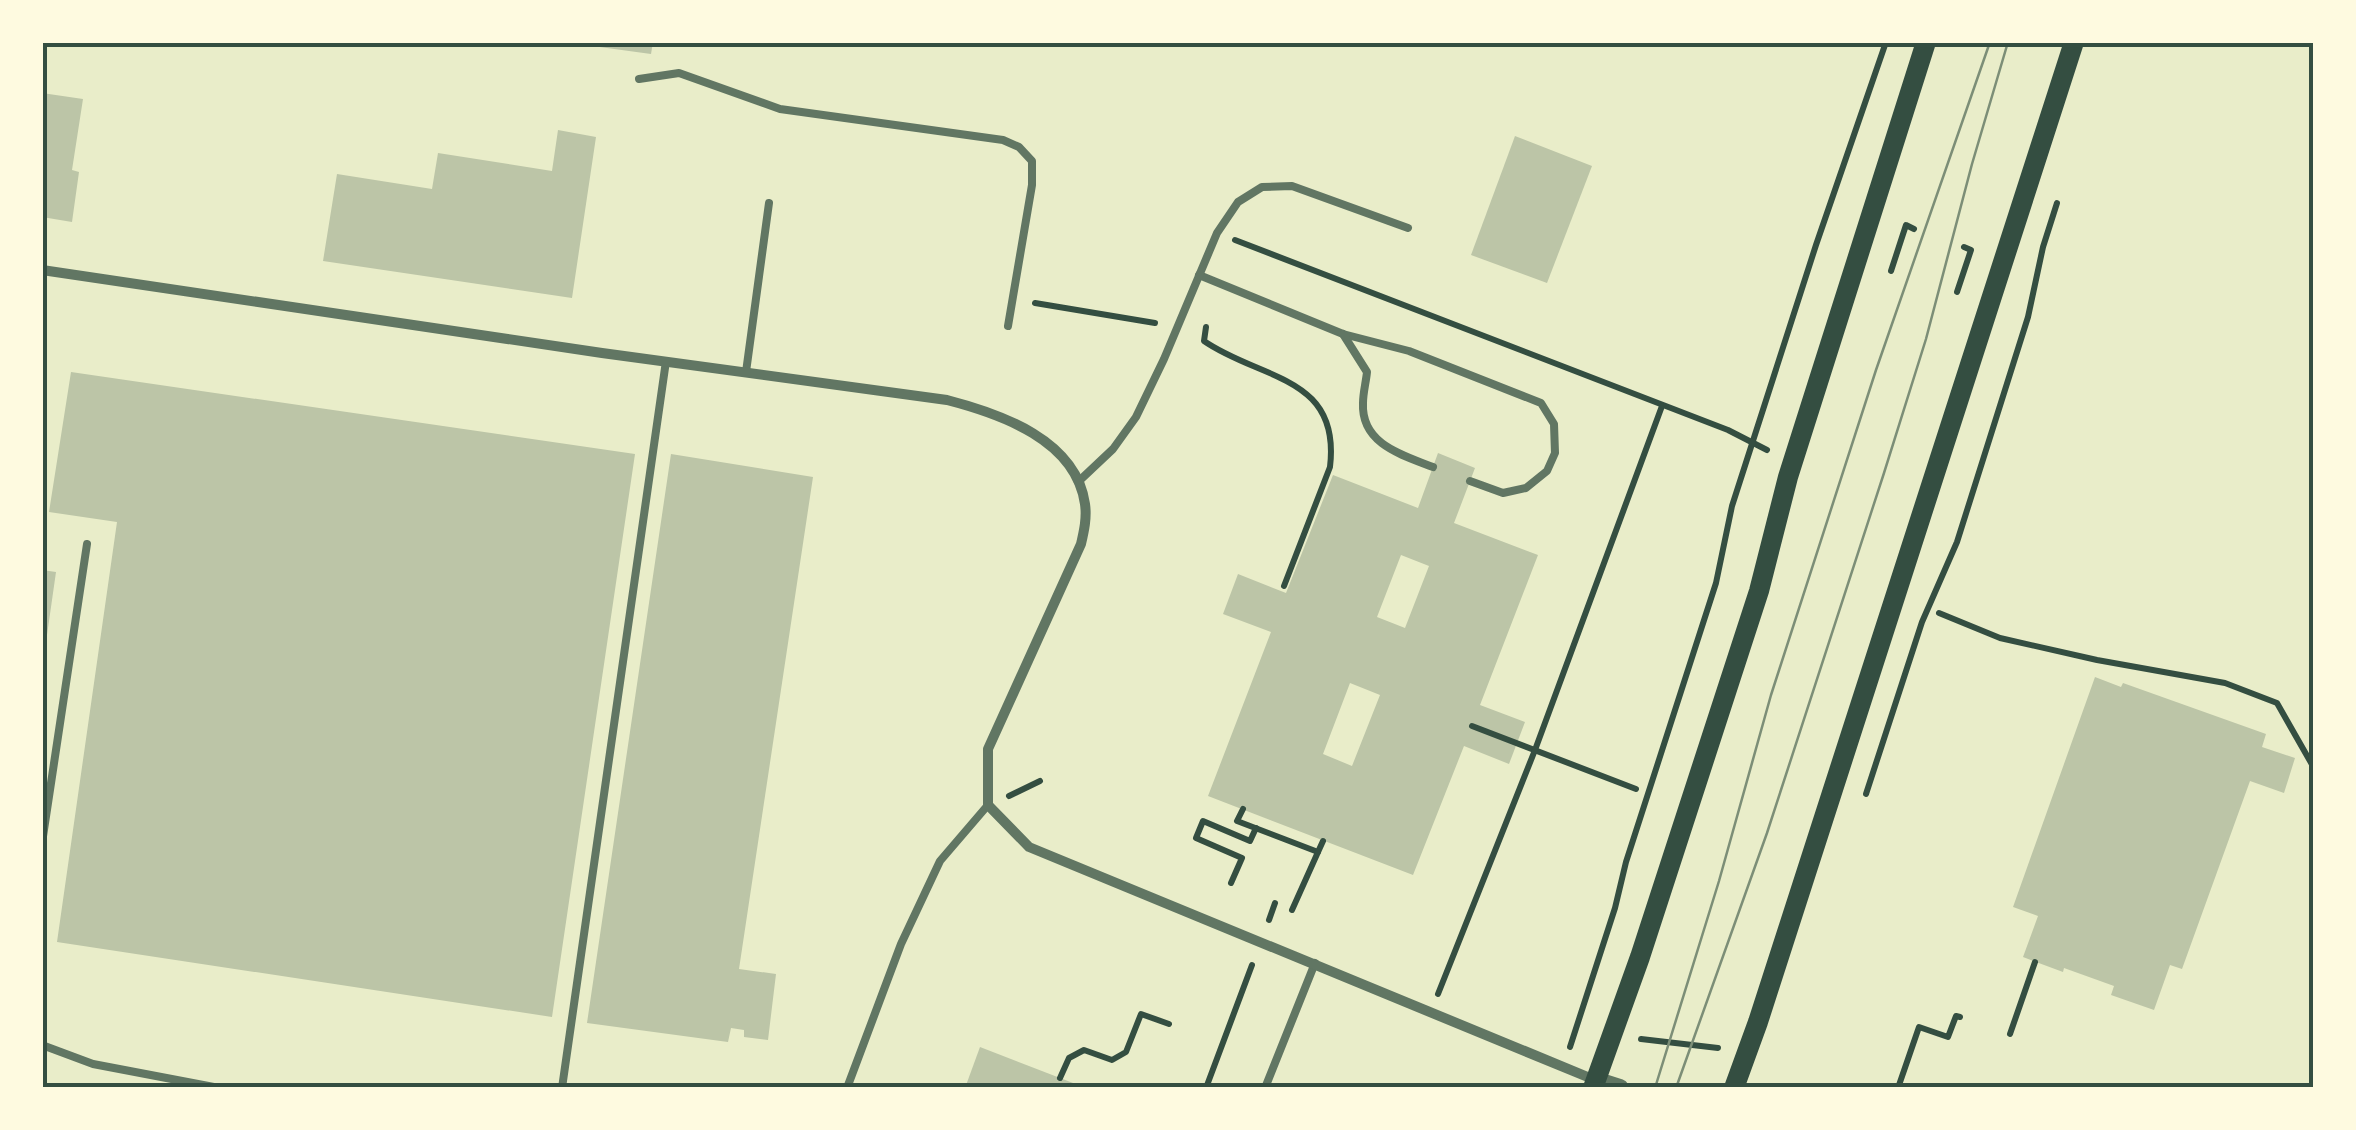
<svg xmlns="http://www.w3.org/2000/svg" width="2356" height="1130" viewBox="0 0 2356 1130" font-family="'Nunito Sans',sans-serif">
<rect width="100%" height="100%" fill="#e9edc9"/>
<g fill="#bcc5a7" fill-rule="evenodd">
<polygon points="585,42 653,42 651,54 585,45"/>
<polygon points="42,93 83,99 72,170 79,172 72,222 42,217"/>
<polygon points="558,130 596,137 572,298 323,261 337,174 432,189 438,153 552,171"/>
<polygon points="1515,136 1592,166 1547,283 1471,255"/>
<polygon points="71,372 635,454 552,1017 57,942 117,522 49,512"/>
<path d="M 1438,453 L 1475,468 L 1454,523 L 1538,555 L 1480,705 L 1525,722 L 1509,764 L 1464,746 L 1413,875 L 1208,796 L 1271,632 L 1223,614 L 1238,574 L 1286,593 L 1333,475 L 1418,508 ZM 1401,555 L 1429,566 L 1405,628 L 1377,617 ZM 1350,683 L 1380,695 L 1352,766 L 1323,754 Z"/>
<polygon points="671,454 813,477 739,969 776,974 768,1040 744,1037 744,1030 731,1028 728,1042 587,1023"/>
<polygon points="42,570 56,572 45,649 42,649"/>
<polygon points="2095,677 2121,687 2123,683 2266,734 2262,747 2295,758 2284,793 2250,781 2182,969 2170,965 2154,1010 2111,995 2114,986 2064,968 2063,972 2023,957 2038,916 2013,907"/>
<polygon points="980,1047 1086,1088 965,1088"/>
</g>
<g fill="none" stroke-linecap="round" stroke-linejoin="round">
<g stroke="#344e41" stroke-width="6">
<polyline points="1235,240 1728,430 1767,450"/>
<polyline points="1891,271 1906,225 1914,229"/>
<polyline points="1957,292 1971,250 1964,247"/>
<polyline points="1035,303 1155,323"/>
<path d="M 1206,327 L 1204,341 C 1260,380 1341,375 1330,467 L 1284,586"/>
<polyline points="1939,613 2000,638 2097,660 2225,683 2277,703 2314,768"/>
<polyline points="1472,726 1636,789"/>
<polyline points="1866,794 1922,622 1957,542 2028,317 2043,247 2057,203"/>
<polyline points="1009,796 1040,781"/>
<polyline points="1243,809 1237,821 1318,852 1323,841"/>
<polyline points="1231,883 1242,858 1196,838 1203,821 1250,841 1256,828"/>
<polyline points="1292,910 1318,852"/>
<polyline points="1269,920 1275,903"/>
<polyline points="1438,994 1535,750 1662,406"/>
<polyline points="2010,1034 2035,962"/>
<polyline points="1641,1039 1718,1048"/>
<polyline points="1570,1047 1615,908 1626,862 1716,583 1732,506 1816,245 1886,42"/>
<polyline points="1060,1078 1069,1058 1084,1050 1112,1060 1126,1052 1141,1014 1169,1024"/>
<polyline points="1206,1088 1252,965"/>
<polyline points="1898,1088 1919,1027 1948,1037 1956,1016 1960,1017"/>
</g>
<g stroke="#617663" stroke-width="8">
<polyline points="639,79 679,73 780,109 1003,140 1019,147 1032,161 1032,185 1008,326"/>
<polyline points="1199,275 1343,334 1409,351 1541,403 1554,424 1555,453 1547,471 1526,488 1503,493 1470,481"/>
<path d="M 1343,334 L 1367,372 C 1366,382 1363,393 1363,403 C 1361,444 1402,455 1433,467"/>
<polyline points="746,372 769,203"/>
<polyline points="1078,482 1113,449 1136,417 1164,359 1217,233 1238,202 1262,187 1292,186 1408,228"/>
<polyline points="42,843 87,544"/>
<polyline points="42,1045 93,1064 219,1088"/>
<polyline points="562,1088 666,361"/>
<polyline points="847,1088 901,944 940,861 988,805"/>
<polyline points="1265,1088 1315,963"/>
</g>
<path stroke="#617663" stroke-width="10" d="M 42,270 L 602,353 L 947,400 C 1001,414 1076,440 1085,504 C 1087,518 1084,531 1081,544 L 988,749 L 988,805 L 1029,847 L 1595,1080"/>
<polyline stroke="#617663" stroke-width="18" points="1595,1080 1620,1088"/>
<g stroke="#344e41" stroke-width="20">
<polyline points="1593,1088 1640,957 1759,591 1788,477 1926,42"/>
<polyline points="1734,1088 1758,1022 2074,42"/>
</g>
<g stroke="#7c8e77" stroke-width="2.5">
<polyline points="1655,1088 1719,881 1771,695 1876,370 1990,42"/>
<polyline points="1676,1088 1767,833 1884,473 1926,339 1972,164 2008,42"/>
</g>
</g>
<rect width="2356" height="1130" fill="none" stroke="#fefae0" stroke-width="90"/>
<rect x="45" y="45" width="2266" height="1040" fill="none" stroke="#344e41" stroke-width="4"/>
</svg>
